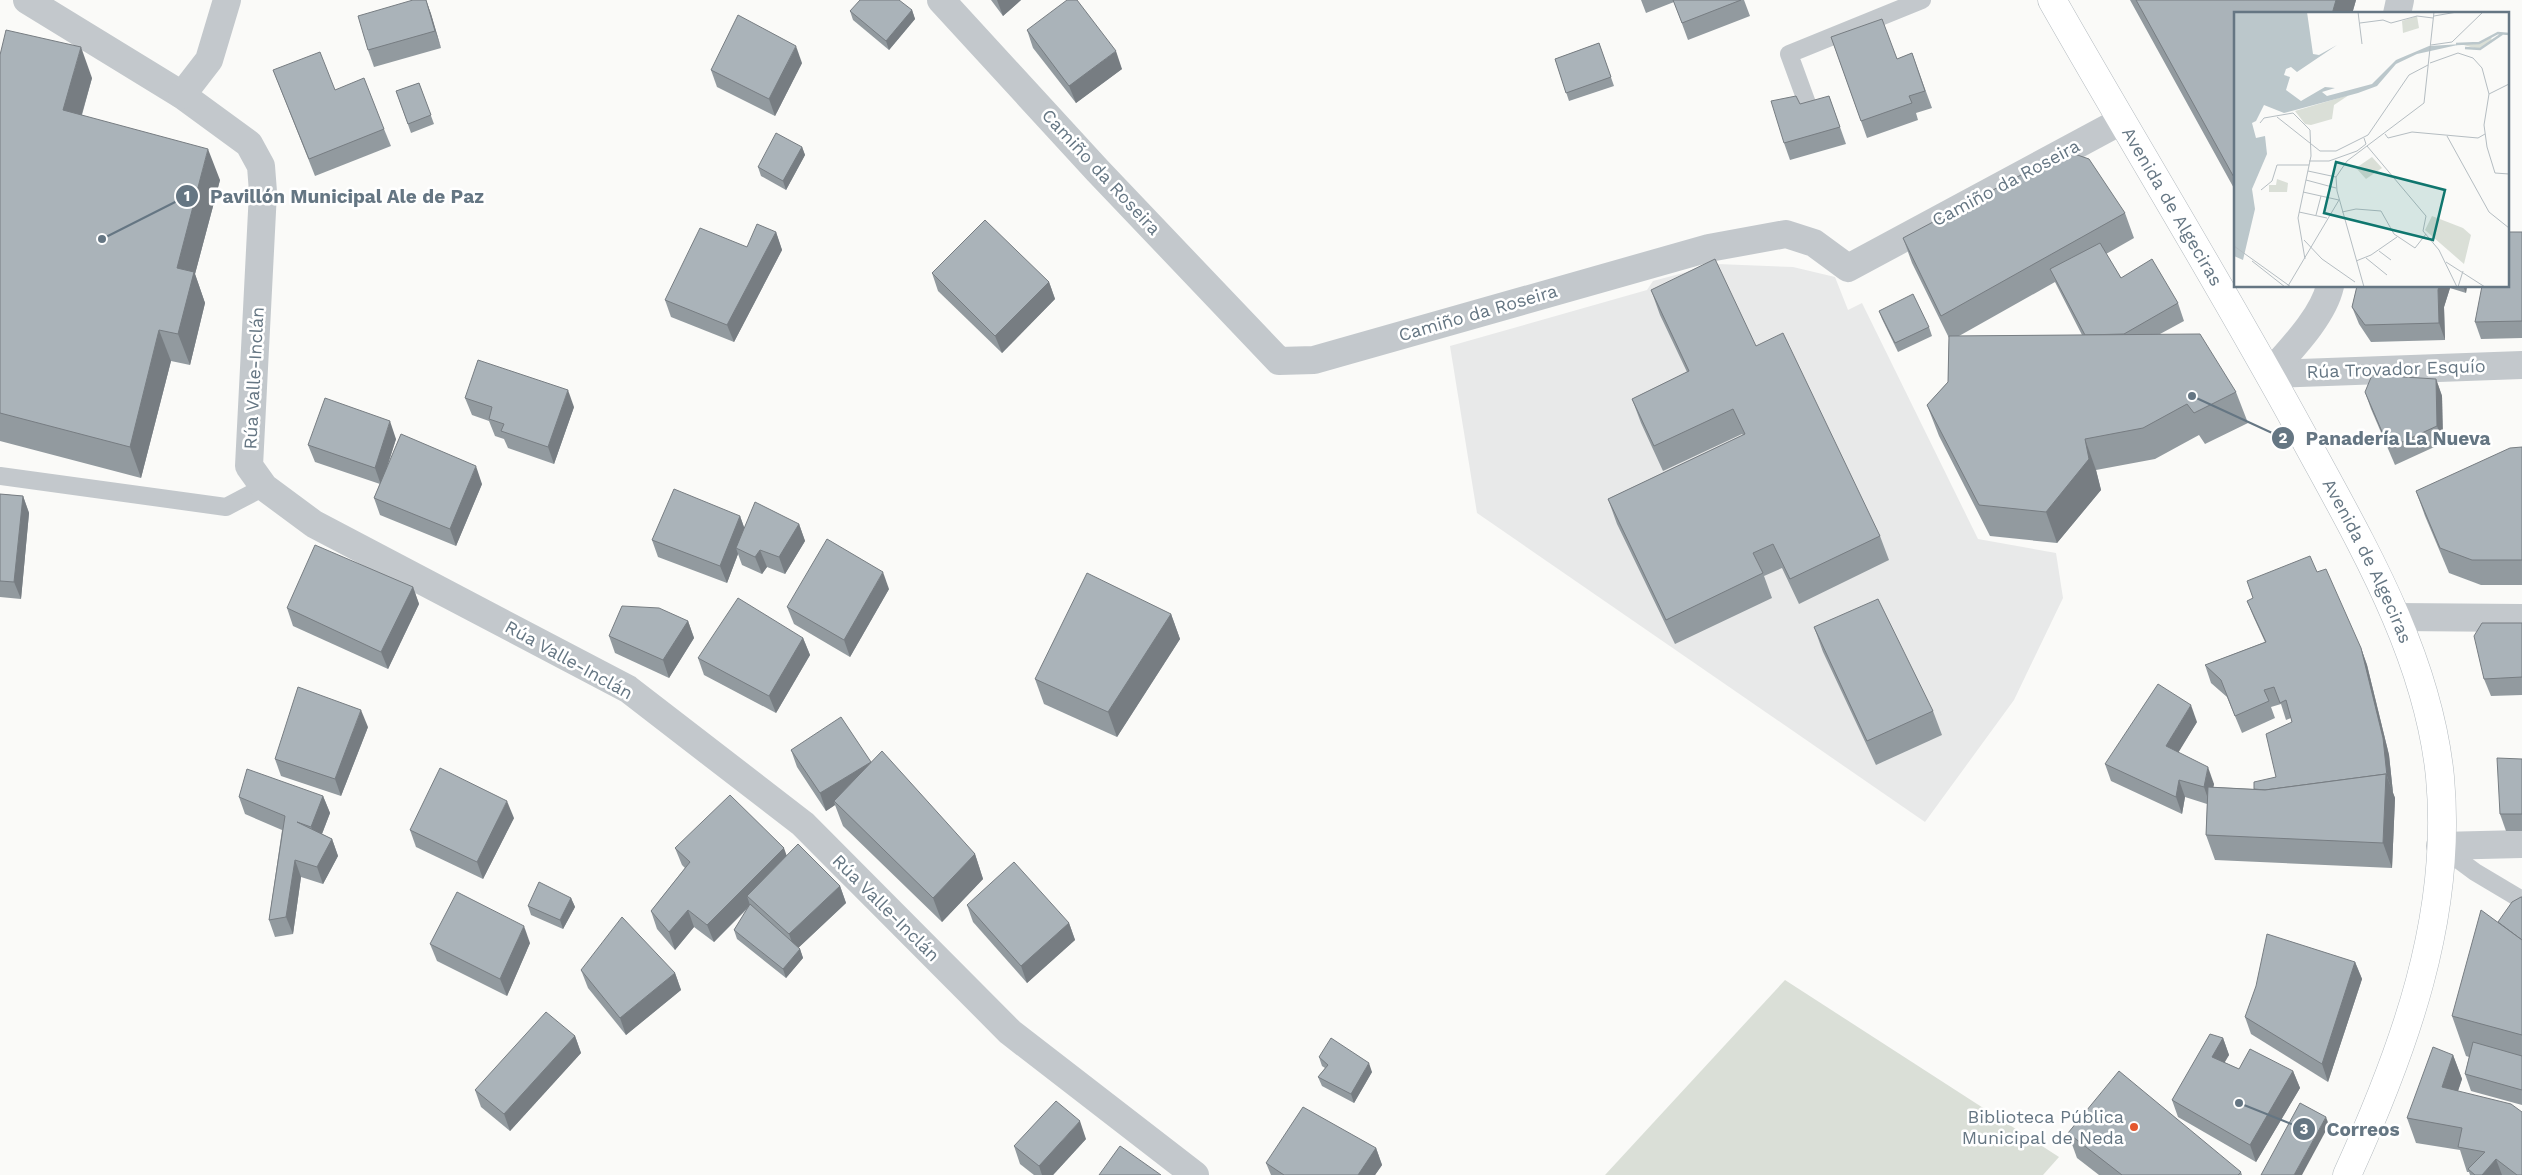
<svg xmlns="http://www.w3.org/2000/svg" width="2522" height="1175" viewBox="0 0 2522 1175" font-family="'Work Sans',sans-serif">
<rect width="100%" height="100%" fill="#fafaf8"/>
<polygon fill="#e8e9e9" points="1717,264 1793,267 1835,277 1848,310 1862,303 1978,539 2056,553 2063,598 2014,700 1925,822 1477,513 1450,346 1647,290 1653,281"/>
<polygon fill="#dadfd7" points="1785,980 2059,1157 2043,1175 1605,1175"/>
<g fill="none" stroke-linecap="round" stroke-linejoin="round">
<defs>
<g id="secondary">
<path id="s1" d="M 2052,0 C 2136,148 2226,293 2307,443 C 2363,546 2428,656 2440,777 C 2453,917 2404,1050 2347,1175"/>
</g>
</defs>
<use href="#secondary" stroke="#b3babf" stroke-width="29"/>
<g stroke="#c3c8cc" stroke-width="18">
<polyline points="1808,106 1789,54 1922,0"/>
<polyline points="0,476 226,507 264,487"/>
<polyline points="2440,846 2475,872 2522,900"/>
</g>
<g stroke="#c3c8cc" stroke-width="28">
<polyline points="27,0 182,95 249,144 261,166 263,192 249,466 264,487 314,524 628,689 803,824 1010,1032 1195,1175"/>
<polyline points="941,0 1098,171 1279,361 1314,360 1709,248 1786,234 1814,243 1848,268 2121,121"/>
<polyline points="182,95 209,60 227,0"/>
<polyline points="2269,374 2522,365"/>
<polyline points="2397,617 2522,618"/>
<polyline points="2440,846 2522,844"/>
</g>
<g stroke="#c3c8cc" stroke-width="28">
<polyline points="2397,14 2400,0"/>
<path d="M 2269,374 C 2290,350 2323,317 2330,286"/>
</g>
<use href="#secondary" stroke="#fff" stroke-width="28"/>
</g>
<g fill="#929a9f" fill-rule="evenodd">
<polygon points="426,0 431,14 441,48 374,67 368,50"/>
<polygon points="991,0 1021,0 1003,16"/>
<polygon points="1641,0 1744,0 1750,16 1688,40 1674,2 1646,13"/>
<polygon points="2130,0 2356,0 2352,14 2236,14 2236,192"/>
<polygon points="912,10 915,19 889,50 853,20 850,11"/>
<polygon points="1027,30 1122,69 1076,103 1033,48"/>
<polygon points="1831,37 1897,59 1912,53 1932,108 1916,113 1918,120 1867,138"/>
<polygon points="1599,43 1614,86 1569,101 1555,59"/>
<polygon points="0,55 92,78 82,115 220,180 195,274 205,303 190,365 171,361 141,478 0,441"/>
<polygon points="802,63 775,116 717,87 711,70"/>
<polygon points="273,70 335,90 384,129 391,146 315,176"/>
<polygon points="419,83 434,124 411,133 396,91"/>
<polygon points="1829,96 1846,144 1790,160 1784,143"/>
<polygon points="802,147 805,155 786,190 761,176 758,167"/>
<path d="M 2125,213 L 2134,238 L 2106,254 L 2121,278 L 2178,303 L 2184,321 L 2160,334 L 2236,392 L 2248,423 L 2205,444 L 2199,435 L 2155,459 L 2096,470 L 2101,490 L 2057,543 L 1990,536 L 1939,436 L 1927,405 L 1948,382 L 1949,338 L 1912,263 L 1903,238 ZM 2055,282 L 2082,335 L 1959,336 Z"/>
<polygon points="776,232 782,250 734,342 671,317 665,300 747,247"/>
<polygon points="2522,232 2522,338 2481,339 2475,322"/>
<polygon points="932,273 1049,282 1055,299 1002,353 938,291"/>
<polygon points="2357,286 2467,286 2466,293 2450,288 2444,307 2445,340 2371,342 2359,324 2352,307"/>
<polygon points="1651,290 1756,346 1880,536 1889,560 1799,604 1782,568 1764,576 1772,598 1675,644 1617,524 1608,499 1743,435 1742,434 1663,471 1641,423 1632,399 1687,372 1660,315"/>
<polygon points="1879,311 1929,327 1932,336 1898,352 1882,319"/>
<polygon points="2436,379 2442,396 2443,443 2395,465 2371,409 2365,392"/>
<polygon points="465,398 574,407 554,464 508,448 504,439 495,436 489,421 472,415"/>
<polygon points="396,439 387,468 482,484 456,546 380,515 374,498 380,484 315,462 308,445"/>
<polygon points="2522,447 2522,585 2481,585 2449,573 2425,516 2416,491"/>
<polygon points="0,494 23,496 29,513 21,599 0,597"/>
<polygon points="740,516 744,527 799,524 805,541 785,574 767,567 762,574 742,565 738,554 727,583 658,557 652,540"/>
<polygon points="2317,572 2361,648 2367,665 2389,755 2393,793 2395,798 2392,868 2215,860 2206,835 2207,804 2185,797 2182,814 2111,781 2105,764 2197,722 2178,752 2214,784 2213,787 2254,789 2276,777 2292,722 2291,718 2286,720 2281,704 2271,707 2275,718 2242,733 2227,697 2211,683 2205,665 2265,642 2254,618 2247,601"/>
<polygon points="413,587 419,604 388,669 293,626 287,608"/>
<polygon points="889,589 850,657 794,624 787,607"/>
<polygon points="1171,614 1180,639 1117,737 1044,704 1035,679"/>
<polygon points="688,621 694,638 669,678 615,653 609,636"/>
<polygon points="2522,623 2522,695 2491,696 2484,679"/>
<polygon points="1814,627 1933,711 1942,735 1876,765 1823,652"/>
<polygon points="803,638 810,655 776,713 704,675 698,658"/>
<polygon points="368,727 341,796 281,776 275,759"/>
<polygon points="791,750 872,762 975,854 983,879 942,922 843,826 835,805 826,811 797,767"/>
<polygon points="2522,759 2522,831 2506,831 2500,814"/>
<polygon points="323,796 330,813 322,834 332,839 338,856 323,884 301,877 293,934 275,937 269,920 282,830 245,814 239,797"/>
<polygon points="514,818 483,879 416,847 410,830"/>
<polygon points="675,848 786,856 840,886 846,903 798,948 800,949 803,958 786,978 737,939 734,930 749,907 714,942 694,927 675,950 657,929 651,911 685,868 682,865"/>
<polygon points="2522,897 2522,1105 2471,1091 2465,1074 2469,1057 2466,1056 2452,1016 2498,922"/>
<polygon points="571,898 575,907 563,929 531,915 528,906"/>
<polygon points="967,905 1069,923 1075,940 1027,983 973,922"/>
<polygon points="530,943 507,996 437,961 430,944"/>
<polygon points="2355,962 2362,979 2328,1082 2251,1034 2245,1017"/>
<polygon points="581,970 675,973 681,990 626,1035 588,988"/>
<polygon points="575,1036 581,1053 510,1131 481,1107 475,1090"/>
<polygon points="2223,1038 2229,1055 2224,1062 2239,1069 2293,1071 2300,1088 2256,1162 2178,1117 2172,1100"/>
<polygon points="2453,1055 2462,1079 2458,1091 2522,1175 2470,1175 2469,1172 2467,1172 2460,1150 2416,1143 2407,1118"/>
<polygon points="1319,1057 1372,1072 1354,1103 1322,1086 1318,1077 1325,1068 1322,1066"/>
<polygon points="2068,1133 2241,1172 2242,1175 2099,1175 2077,1158"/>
<polygon points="1086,1139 1053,1175 1034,1175 1020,1164 1014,1146"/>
<polygon points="1376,1148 1382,1165 1375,1175 1271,1175 1266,1163"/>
</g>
<g fill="#777d82">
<polygon points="426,0 431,14 441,48 435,31"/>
<polygon points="997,0 1021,0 1003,16"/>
<polygon points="2336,0 2356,0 2352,14 2332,14"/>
<polygon points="912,10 915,19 889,50 886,41"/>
<polygon points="796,46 802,63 775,116 769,99"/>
<polygon points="81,47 92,78 74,141 63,110"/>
<polygon points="1116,51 1122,69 1076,103 1069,86"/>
<polygon points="802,147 805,155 786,190 783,181"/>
<polygon points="208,149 220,180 195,274 205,303 190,365 178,334 177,268"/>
<polygon points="776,232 782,250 734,342 727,325"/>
<polygon points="1049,282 1055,299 1002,353 995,336"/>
<polygon points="2439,286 2449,286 2450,288 2444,307 2445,340 2439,323 2438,290"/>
<polygon points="2463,286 2467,286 2466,293"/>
<polygon points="159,330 171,361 141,478 130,447"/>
<polygon points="2436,379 2442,396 2443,443 2437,426"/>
<polygon points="568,390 574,407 554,464 548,447"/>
<polygon points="390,421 396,439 381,485 375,468"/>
<polygon points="2085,439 2096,470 2101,490 2057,543 2046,512"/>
<polygon points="476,466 482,484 456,546 450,529"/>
<polygon points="23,496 29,513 21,599 14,582"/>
<polygon points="740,516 746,533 736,548 738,554 727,583 720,566"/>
<polygon points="799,524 805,541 785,574 779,557"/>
<polygon points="760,550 767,567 762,574 755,557"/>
<polygon points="883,572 889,589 850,657 844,640"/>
<polygon points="413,587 419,604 388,669 381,652"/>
<polygon points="1171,614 1180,639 1117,737 1108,712"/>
<polygon points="688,621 694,638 669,678 663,660"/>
<polygon points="803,638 810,655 776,713 769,696"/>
<polygon points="2361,648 2367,665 2389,755 2393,793 2387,776"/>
<polygon points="2191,705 2197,722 2172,763 2166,746"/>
<polygon points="361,710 368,727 341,796 335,779"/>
<polygon points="871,762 878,779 834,801 835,805 826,811 820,793"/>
<polygon points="2208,767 2214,784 2210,805 2204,787"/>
<polygon points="2386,774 2395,798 2392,868 2383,843"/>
<polygon points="2179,780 2185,797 2182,814 2176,797"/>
<polygon points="323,796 330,813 318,844 311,827"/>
<polygon points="507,801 514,818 483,879 477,862"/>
<polygon points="332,839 338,856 323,884 317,867"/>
<polygon points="784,848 790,865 747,896 750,905 714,942 707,925"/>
<polygon points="975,854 983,879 942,922 933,898"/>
<polygon points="295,860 301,877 293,934 286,917"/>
<polygon points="840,886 846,903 795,951 789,934"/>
<polygon points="571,898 575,907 563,929 560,920"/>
<polygon points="688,910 694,927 675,950 669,932"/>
<polygon points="1069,923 1075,940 1027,983 1021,966"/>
<polygon points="524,926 530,943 507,996 500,979"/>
<polygon points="800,949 803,958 786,978 783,969"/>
<polygon points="2355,962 2362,979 2328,1082 2322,1064"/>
<polygon points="675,973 681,990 626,1035 620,1018"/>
<polygon points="575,1036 581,1053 510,1131 504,1114"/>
<polygon points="2223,1038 2229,1055 2218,1074 2212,1057"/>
<polygon points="2453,1055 2462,1079 2451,1111 2442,1087"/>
<polygon points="1369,1063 1372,1072 1354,1103 1351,1094"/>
<polygon points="2293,1071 2300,1088 2256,1162 2250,1145"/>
<polygon points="2326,1117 2329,1125 2302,1175 2294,1175"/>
<polygon points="1080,1121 1086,1139 1053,1175 1042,1175 1039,1166"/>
<polygon points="1376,1148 1382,1165 1375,1175 1358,1175"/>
<polygon points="2496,1159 2502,1175 2482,1175"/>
</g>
<g fill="#aab3b9" stroke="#777d82">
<polygon points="413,0 426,0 435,31 368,50 358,16"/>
<polygon points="860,0 899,0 912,10 886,41 850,11"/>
<polygon points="1067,0 1077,0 1116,51 1069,86 1027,30"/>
<polygon points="1673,0 1741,0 1682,23"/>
<polygon points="2136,0 2336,0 2332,14 2236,14 2236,181"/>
<polygon points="738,15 796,46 769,99 711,70"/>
<polygon points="1882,19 1897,59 1912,53 1925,91 1909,96 1912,103 1861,121 1831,37"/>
<polygon points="6,30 81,47 63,110 208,149 177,268 194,272 178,334 159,330 130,447 0,413 0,55"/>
<polygon points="1599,43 1611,77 1566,93 1555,59"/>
<polygon points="320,52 335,90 364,78 384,129 309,159 273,70"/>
<polygon points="419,83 431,115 408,124 396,91"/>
<polygon points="1796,96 1800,104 1829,96 1840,127 1784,143 1771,101"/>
<polygon points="776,133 802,147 783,181 758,167"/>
<polygon points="2066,151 2089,159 2125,213 1941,316 1903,238"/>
<polygon points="985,220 1049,282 995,336 932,273"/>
<polygon points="757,224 776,232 727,325 665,300 700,228 747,247"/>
<polygon points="2508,232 2522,232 2522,321 2475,322 2482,286 2508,286"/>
<polygon points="2100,243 2121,278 2152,259 2178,303 2124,334 2085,335 2050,269"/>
<polygon points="1715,259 1756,346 1783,333 1880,536 1790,579 1773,544 1753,553 1763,573 1666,620 1608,499 1745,434 1733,409 1654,446 1632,399 1689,371 1651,290"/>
<polygon points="2357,286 2439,286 2438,290 2439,323 2365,325 2352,307"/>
<polygon points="1913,294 1929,327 1895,343 1879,311"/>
<polygon points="2200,334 2236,392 2194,413 2187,404 2143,428 2085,439 2089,459 2046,512 1979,505 1927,405 1948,382 1949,336"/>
<polygon points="478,360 568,390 548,447 501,431 504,424 489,419 492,407 465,398"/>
<polygon points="2372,375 2436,379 2437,426 2389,448 2365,392"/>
<polygon points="325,398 390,421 375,468 308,445"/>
<polygon points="401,434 476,466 450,529 374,498"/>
<polygon points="2522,447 2522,560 2472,560 2440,548 2416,491 2510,448"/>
<polygon points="674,489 740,516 720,566 652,540"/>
<polygon points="0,494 23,496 14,582 0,581"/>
<polygon points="755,502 799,524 779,557 760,550 755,557 736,548"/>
<polygon points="827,539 883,572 844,640 787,607"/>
<polygon points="315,545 413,587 381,652 287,608"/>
<polygon points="2310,556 2317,572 2326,569 2361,648 2383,738 2387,776 2386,774 2265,790 2254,789 2254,782 2276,777 2266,734 2292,722 2286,700 2280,703 2274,687 2264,690 2269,701 2235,716 2221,680 2205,665 2266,642 2247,601 2253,598 2247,581"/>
<polygon points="1087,573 1171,614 1108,712 1035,679"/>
<polygon points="738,598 803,638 769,696 698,658"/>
<polygon points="1878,599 1933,711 1867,741 1814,627"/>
<polygon points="622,606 659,608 688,621 663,660 609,636"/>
<polygon points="2482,623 2522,623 2522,677 2484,679 2474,636"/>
<polygon points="2158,684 2191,705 2166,746 2208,767 2204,787 2179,780 2176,797 2105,764"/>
<polygon points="298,687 361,710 335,779 275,759"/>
<polygon points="841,717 871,762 820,793 791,750"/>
<polygon points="882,751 975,854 933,898 834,801"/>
<polygon points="2497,758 2522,759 2522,814 2500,814"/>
<polygon points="440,768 507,801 477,862 410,830"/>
<polygon points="247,769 323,796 311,827 297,822 332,839 317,867 295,860 286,917 269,920 285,816 239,797"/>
<polygon points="2386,774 2383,843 2206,835 2208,787 2265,790"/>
<polygon points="730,795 784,848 707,925 688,910 669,932 651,911 690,862 675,848"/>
<polygon points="798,844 840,886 789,934 747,896"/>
<polygon points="1014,862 1069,923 1021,966 967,905"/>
<polygon points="539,882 571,898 560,920 528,906"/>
<polygon points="457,892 524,926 500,979 430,944"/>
<polygon points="2521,897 2522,897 2522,940 2498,922 2512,902"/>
<polygon points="750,904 800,949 783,969 734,930"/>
<polygon points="2481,910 2522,940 2522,1035 2452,1016"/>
<polygon points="622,917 675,973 620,1018 581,970"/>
<polygon points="2267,934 2355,962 2322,1064 2245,1017 2256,986"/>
<polygon points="546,1012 575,1036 504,1114 475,1090"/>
<polygon points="2210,1034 2223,1038 2212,1057 2239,1069 2250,1049 2293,1071 2250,1145 2172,1100"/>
<polygon points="1331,1038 1369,1063 1351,1094 1318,1077 1328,1065 1319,1057"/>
<polygon points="2473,1042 2522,1056 2522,1090 2465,1074"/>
<polygon points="2433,1047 2453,1055 2442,1087 2511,1104 2522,1112 2522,1175 2517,1175 2496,1159 2482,1175 2475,1175 2468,1169 2485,1152 2458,1147 2462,1128 2407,1118"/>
<polygon points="2119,1071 2241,1172 2238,1175 2122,1175 2068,1133"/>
<polygon points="1056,1101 1080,1121 1039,1166 1014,1146"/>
<polygon points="2300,1103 2326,1117 2294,1175 2261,1175"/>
<polygon points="1303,1107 1376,1148 1358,1175 1284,1175 1266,1163"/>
<polygon points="1120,1146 1161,1175 1099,1175"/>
</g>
<circle fill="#e4572e" stroke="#fff" stroke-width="2" cx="2134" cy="1127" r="5"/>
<g text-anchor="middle" stroke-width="5" stroke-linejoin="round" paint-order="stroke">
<g font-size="18" fill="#657683" stroke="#fff">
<text transform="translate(1101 172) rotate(47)" y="6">Camiño da Roseira</text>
<text transform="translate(2006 183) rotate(-28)" y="6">Camiño da Roseira</text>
<text dy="6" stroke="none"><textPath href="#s1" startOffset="239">Avenida de Algeciras</textPath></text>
<text transform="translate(1478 313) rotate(-16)" y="6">Camiño da Roseira</text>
<text transform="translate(2396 369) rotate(-2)" y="6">Rúa Trovador Esquío</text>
<text transform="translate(254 378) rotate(-87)" y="6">Rúa Valle-Inclán</text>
<text dy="6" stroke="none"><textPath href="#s1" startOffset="644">Avenida de Algeciras</textPath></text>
<text transform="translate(569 660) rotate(29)" y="6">Rúa Valle-Inclán</text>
<text transform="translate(886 908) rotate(45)" y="6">Rúa Valle-Inclán</text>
</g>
<g font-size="18" fill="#657683" stroke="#fff" text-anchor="end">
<text x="2124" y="1123">Biblioteca Pública<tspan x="2124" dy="21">Municipal de Neda</tspan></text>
</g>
</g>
<g transform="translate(2234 12)">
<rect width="275" height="275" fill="#fafaf8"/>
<path d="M 183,4 L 185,16 L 169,21 L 168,9 ZM 257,24 L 258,30 L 244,37 L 226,32 L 244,32 ZM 115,83 L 100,93 L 98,107 L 77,113 L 71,112 L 61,99 ZM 138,145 L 148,156 L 132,167 L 122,156 ZM 43,167 L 54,171 L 53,180 L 35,180 L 35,173 L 42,173 ZM 198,204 L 229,216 L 237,223 L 230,252 L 191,218 Z" fill="#dadfd7"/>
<path d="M 0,0 L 73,0 L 79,42 L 85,43 L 103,33 L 63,60 L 57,55 L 52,57 L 50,63 L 56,65 L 52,78 L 67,89 L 91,75 L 101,76 L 88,80 L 93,84 L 138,72 L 162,48 L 195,34 L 228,32 L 183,42 L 162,52 L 143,74 L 124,81 L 50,101 L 30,93 L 22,109 L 18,111 L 22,126 L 31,124 L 33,142 L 18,177 L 21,197 L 9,248 L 0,244 Z" fill="#bbc7cb"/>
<path fill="none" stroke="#bbc7cb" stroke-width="2.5" d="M 222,32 L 245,31 L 264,21 L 275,22M 231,36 L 246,37 L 268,22"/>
<path fill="none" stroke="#b5bdc2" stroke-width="1" d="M 124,0 L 128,32M 200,4 L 223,0M 126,11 L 149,8 L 157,11 L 183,4 L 199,6M 197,33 L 218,30 L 249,0M 196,51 L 224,41 L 239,46 L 248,56 L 255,82 L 250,113 L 253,135 L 261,161 L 275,162M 255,82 L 275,72M 43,105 L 86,139 L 102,139 L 134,123 L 175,63 L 194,53M 26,111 L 30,106 L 59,101 L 76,118 L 77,144 L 64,206 L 71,247M 151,122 L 154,126 L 178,120 L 244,126 L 251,122M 213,124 L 255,200 L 275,216M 133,134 L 192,204 L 189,219 L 205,238 L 223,275M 75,149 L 95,149 L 123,139 L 132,132 L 130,126M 74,159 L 102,165M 72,168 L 102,176M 27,178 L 38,169 L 43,153 L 75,153M 65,200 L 93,206M 108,200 L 122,197 L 147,199 L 160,222 L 181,236 L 192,222M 82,203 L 87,184M 70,228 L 88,247 L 121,270M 0,234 L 57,275M 145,239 L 157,248M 132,246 L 153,263M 18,249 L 51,275M 122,249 L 137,243 L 163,225M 212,250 L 251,275M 54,274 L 105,188 L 69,180M 130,275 L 103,179 L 102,165 L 113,149 L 190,91 L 200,0M 224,275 L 229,259"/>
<path fill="#0f766e" fill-opacity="0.15" stroke="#0f766e" stroke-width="2.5" d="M 102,150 L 211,178 L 199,228 L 90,201 Z"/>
<rect width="275" height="275" fill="none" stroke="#657683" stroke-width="2.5"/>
</g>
<path fill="none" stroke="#657683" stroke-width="2" d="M102 239L187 196M2192 396L2283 438M2239 1103L2304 1129"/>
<g fill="#657683" stroke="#fff" stroke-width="2">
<circle cx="102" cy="239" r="5"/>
<circle cx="2192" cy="396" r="5"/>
<circle cx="2239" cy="1103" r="5"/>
<circle cx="187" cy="196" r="12"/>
<circle cx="2283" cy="438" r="12"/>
<circle cx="2304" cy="1129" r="12"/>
</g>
<g font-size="15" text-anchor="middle" font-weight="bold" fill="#fff">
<text x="187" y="201">1</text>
<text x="2283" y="443">2</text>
<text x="2304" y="1134">3</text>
</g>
<g font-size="19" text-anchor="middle" font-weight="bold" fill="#657683" stroke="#fff" stroke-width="5" stroke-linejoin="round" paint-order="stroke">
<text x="347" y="203">Pavillón Municipal Ale de Paz</text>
<text x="2398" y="445">Panadería La Nueva</text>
<text x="2363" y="1136">Correos</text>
</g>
</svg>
